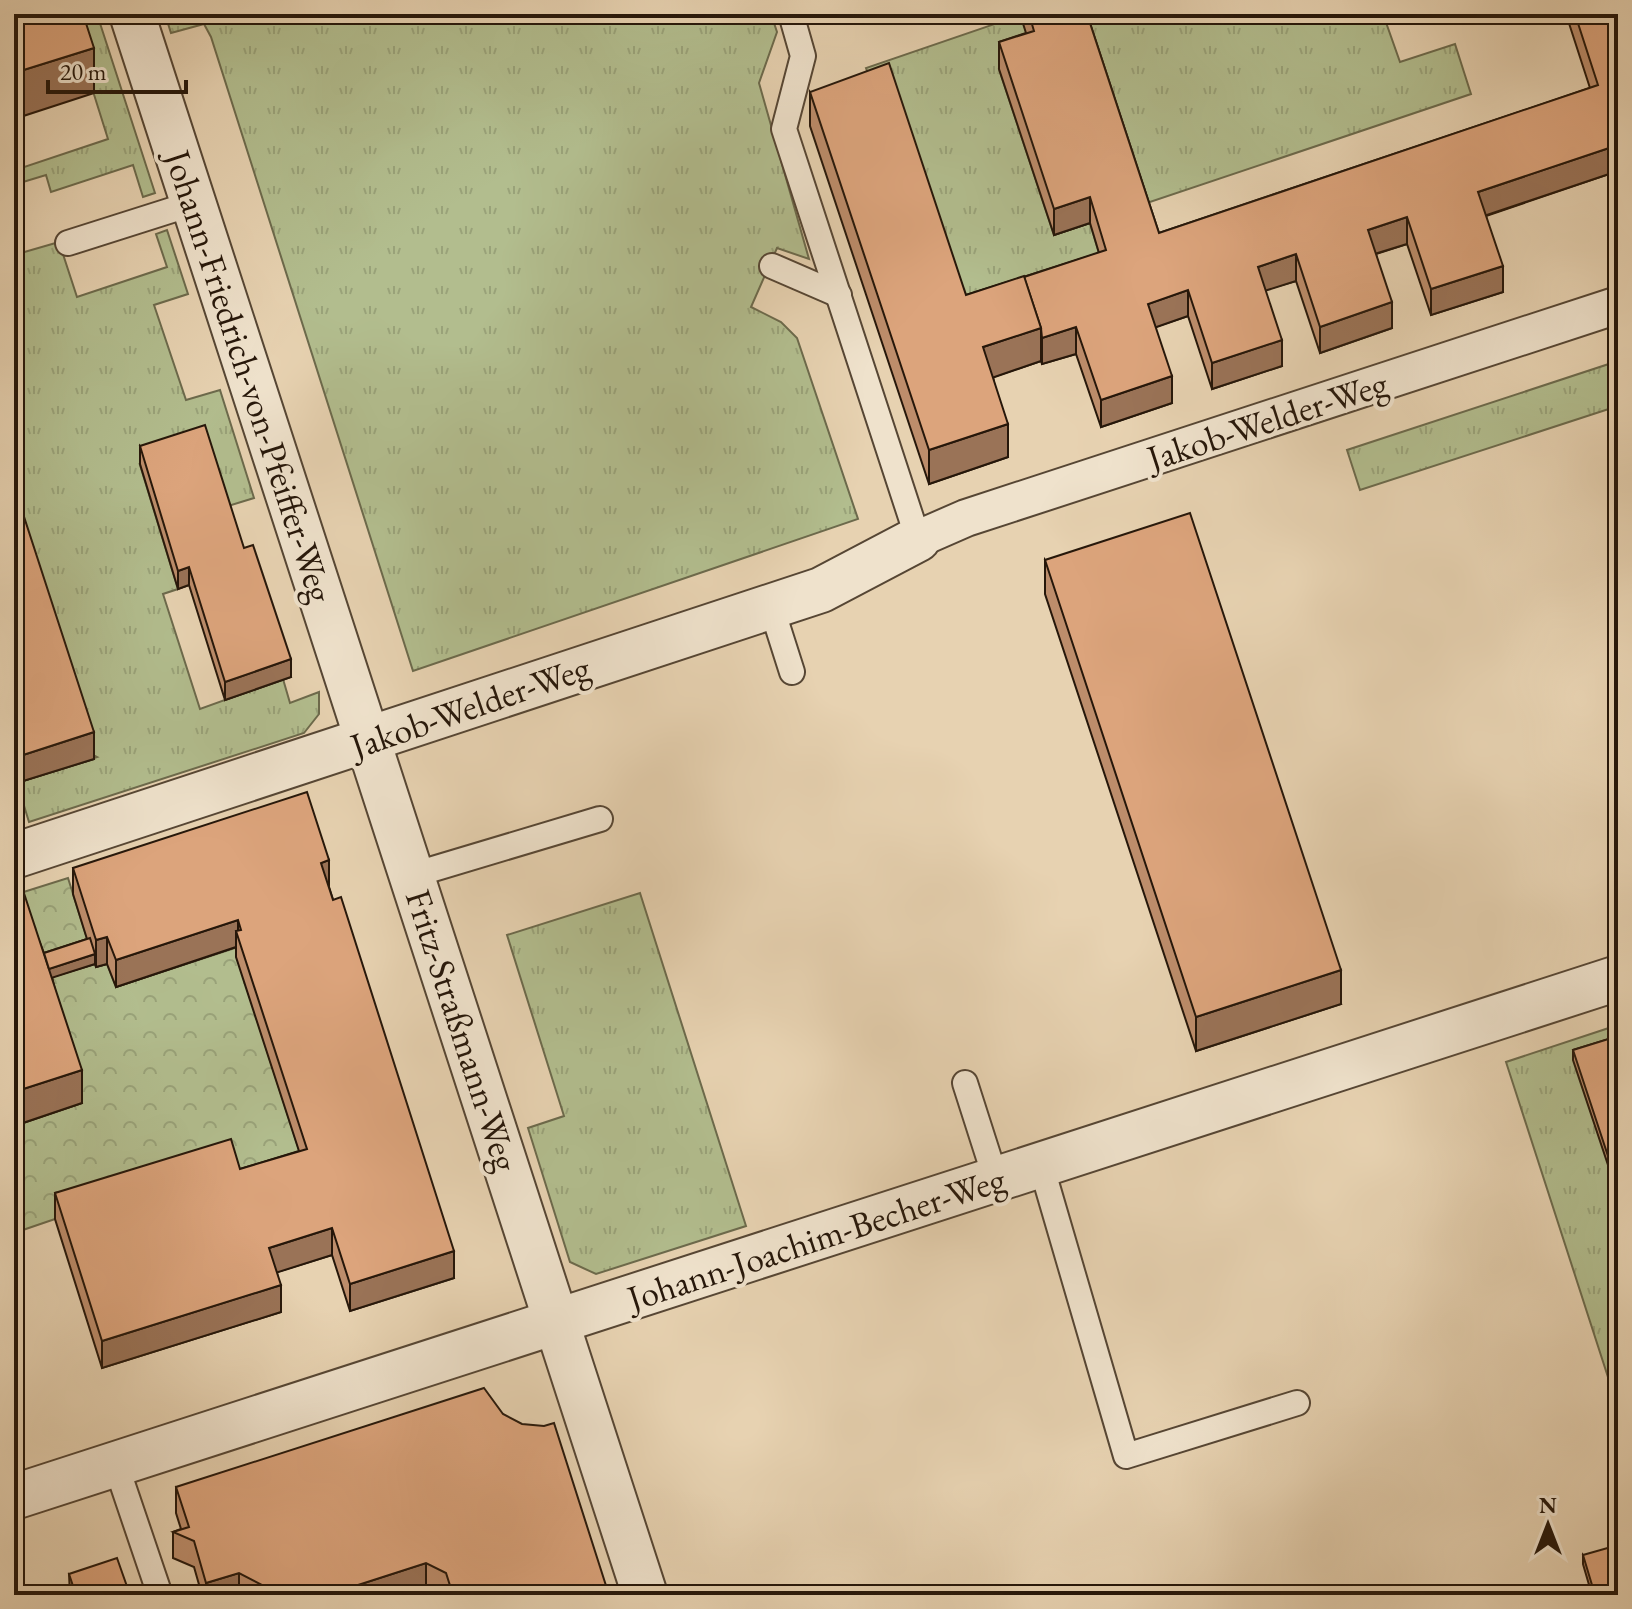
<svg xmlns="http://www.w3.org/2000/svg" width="1632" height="1609" viewBox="0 0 1632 1609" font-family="'EB Garamond',serif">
<defs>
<pattern id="grass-tufts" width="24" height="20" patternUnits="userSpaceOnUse" patternTransform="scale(2)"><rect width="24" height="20" fill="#b2bd8e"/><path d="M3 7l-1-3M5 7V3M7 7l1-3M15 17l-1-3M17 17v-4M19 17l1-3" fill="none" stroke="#99a279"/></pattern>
<pattern id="forest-crowns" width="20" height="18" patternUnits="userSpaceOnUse" patternTransform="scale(2)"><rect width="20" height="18" fill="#b2bd8e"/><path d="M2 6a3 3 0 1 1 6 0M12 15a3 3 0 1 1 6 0" fill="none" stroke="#99a279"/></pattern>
</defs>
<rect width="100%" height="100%" fill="#e7d2b1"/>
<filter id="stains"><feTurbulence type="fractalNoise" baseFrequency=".0025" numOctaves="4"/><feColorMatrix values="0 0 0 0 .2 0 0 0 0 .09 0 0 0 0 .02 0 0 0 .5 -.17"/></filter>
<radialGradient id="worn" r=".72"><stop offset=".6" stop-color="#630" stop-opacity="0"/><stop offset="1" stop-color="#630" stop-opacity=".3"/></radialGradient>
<g fill="url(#grass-tufts)" stroke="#6c6a4c" stroke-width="2">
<polygon points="97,14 155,193 143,197 133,165 51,192 46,175 23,182 18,169 108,139 69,15"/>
<polygon points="165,14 771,14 777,32 759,83 809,259 777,248 751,307 781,322 797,338 858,519 413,671 211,37 204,24 171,33"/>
<polygon points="1078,14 1383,14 1400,62 1455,44 1471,94 1141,205"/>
<polygon points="1021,15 1034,57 999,69 1054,235 1090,223 1106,277 966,328 866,68"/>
<polygon points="167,230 188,294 154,305 186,400 220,390 254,498 225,507 140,465 178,589 163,594 200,709 283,679 290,703 319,692 319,714 304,733 29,822 17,783 97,757 93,755 14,512 14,255 59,242 77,297 167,267 156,234"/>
<polygon points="1618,361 1618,406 1360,490 1347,450"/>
<polygon points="640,893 746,1226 596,1274 570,1262 528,1128 564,1116 507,935"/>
<polygon points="1618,1025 1618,1408 1506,1062"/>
</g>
<polygon fill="url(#forest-crowns)" stroke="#6c6a4c" stroke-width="2" points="68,878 95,964 96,967 107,964 116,987 238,947 237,958 307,1175 55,1219 14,1233 14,895"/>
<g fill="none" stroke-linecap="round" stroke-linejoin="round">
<defs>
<g id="service">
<polyline points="791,14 803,56 784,129 918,539"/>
<polyline points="68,243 194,203"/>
<polyline points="772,266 839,295"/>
<polyline points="771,606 792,672"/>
<polyline points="413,875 600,819"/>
<polyline points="965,1083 996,1180"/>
<polyline points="1041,1165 1126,1456 1297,1403"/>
<polyline points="116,1465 160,1595"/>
</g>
<polyline id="pedestrian" points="918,539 966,518 1618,305"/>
<g id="minor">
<polyline points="132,14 645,1595"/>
<polyline points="14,856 821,590 918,539"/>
<polyline points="14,1497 1618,978"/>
</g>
</defs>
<use href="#service" stroke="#564634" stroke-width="28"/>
<use href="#pedestrian" stroke="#564634" stroke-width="40"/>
<use href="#minor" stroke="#564634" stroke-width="48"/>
<use href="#service" stroke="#efe2cc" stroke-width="24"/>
<use href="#pedestrian" stroke="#efe2cc" stroke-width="36"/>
<use href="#minor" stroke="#efe2cc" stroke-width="44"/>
</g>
<g fill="#bd8d6b" stroke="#26170a" stroke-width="2">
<polygon points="1020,14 1087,14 1159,233 1590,88 1566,14 1618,14 1618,171 1486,216 1503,292 1431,315 1407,244 1376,254 1392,328 1320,353 1296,281 1265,290 1282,366 1212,389 1188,316 1155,327 1172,403 1101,427 1076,354 1042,364 1041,361 993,377 1008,457 929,484 810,126 810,92 966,295 1099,253 1090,223 1054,235 999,69 999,42 1026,33"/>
<polygon points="140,446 244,548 291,677 225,700 189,585 178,589 140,464"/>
<polygon points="14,486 94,759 20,782 14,764"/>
<polygon points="1045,560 1341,1004 1196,1051 1045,594"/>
<polygon points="73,868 329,887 454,1278 350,1311 332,1255 277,1272 281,1312 102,1368 55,1219 55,1193 240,1169 299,1151 236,957 236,947 116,987 107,964 96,967 95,964 52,977 82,1103 14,1126 14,877 44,953 87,939 73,894"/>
<polygon points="1618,1036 1618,1161 1608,1165 1573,1060 1573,1050"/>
<polygon points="176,1487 609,1595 437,1595 426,1589 407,1595 202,1595 194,1567 173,1558 173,1532 181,1529 176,1513"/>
<polygon points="1583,1555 1618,1595 1592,1595 1583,1564"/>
<polygon points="69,1574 130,1595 70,1595"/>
</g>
<g fill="#9a7357" stroke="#26170a" stroke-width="2">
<polygon points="865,14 890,14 865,22"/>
<polygon points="94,48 94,93 14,119 14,73"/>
<polygon points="1618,145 1618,171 1478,218 1478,192"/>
<polygon points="1090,197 1090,223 1054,235 1054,209"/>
<polygon points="1407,217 1407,244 1368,256 1368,230"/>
<polygon points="1296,254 1296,281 1258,293 1258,267"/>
<polygon points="1503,266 1503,292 1431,315 1431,289"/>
<polygon points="1188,290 1188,316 1148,330 1148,304"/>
<polygon points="1392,302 1392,328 1320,353 1320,327"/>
<polygon points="1076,327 1076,354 1042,364 1042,338"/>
<polygon points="1041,328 1041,361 983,381 983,347"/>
<polygon points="1282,340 1282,366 1212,389 1212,363"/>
<polygon points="1172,376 1172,403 1101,427 1101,400"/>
<polygon points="1008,424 1008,457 929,484 929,450"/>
<polygon points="189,567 189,585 178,589 178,571"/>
<polygon points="291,659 291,677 225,700 225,682"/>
<polygon points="94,732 94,759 20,782 20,756"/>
<polygon points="329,860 329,887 321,889 321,863"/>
<polygon points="238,920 238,937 236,931 236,947 116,987 116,960"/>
<polygon points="107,937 107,964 96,967 96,940"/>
<polygon points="95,954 95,964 42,981 42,971"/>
<polygon points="1341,970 1341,1004 1196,1051 1196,1017"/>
<polygon points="82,1070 82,1103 14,1126 14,1092"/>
<polygon points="1618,1152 1618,1161 1608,1165 1608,1156"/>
<polygon points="332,1228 332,1255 269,1275 269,1248"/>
<polygon points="454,1251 454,1278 350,1311 350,1284"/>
<polygon points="281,1285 281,1312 102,1368 102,1341"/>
<polygon points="426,1563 426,1589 407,1595 327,1595"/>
<polygon points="239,1573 239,1595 206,1595 206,1583"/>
</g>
<g fill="#dca47c" stroke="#26170a" stroke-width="2">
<polygon points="14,14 83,14 94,48 14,73"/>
<polygon points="1029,14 1087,14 1159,233 1598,85 1575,14 1618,14 1618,145 1478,192 1503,266 1431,289 1407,217 1368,230 1392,302 1320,327 1296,254 1258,267 1282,340 1212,363 1188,290 1148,304 1172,376 1101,400 1076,327 1042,338 1041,328 1024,277 1106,250 1090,197 1054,209 999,42 1034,31"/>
<polygon points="889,63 966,295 1024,276 1041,328 983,347 1008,424 929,450 810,92"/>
<polygon points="205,425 244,548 253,545 291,659 225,682 189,567 178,571 140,446"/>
<polygon points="14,486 94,732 20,756 14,738"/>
<polygon points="1190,513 1341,970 1196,1017 1045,560"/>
<polygon points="307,792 329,860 321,863 333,900 341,897 454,1251 350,1284 332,1228 269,1248 281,1285 102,1341 55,1193 231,1139 240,1169 307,1149 236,931 241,930 238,920 116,960 107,937 96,940 95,937 73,868"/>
<polygon points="18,875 82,1070 14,1092 14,877"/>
<polygon points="90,938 95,954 49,969 44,953"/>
<polygon points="1618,1036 1618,1152 1608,1156 1573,1050"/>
<polygon points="484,1388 503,1414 522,1424 544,1426 554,1423 609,1595 453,1595 446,1573 426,1563 327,1595 281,1595 239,1573 206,1583 194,1541 173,1532 189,1527 176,1487"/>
<polygon points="1618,1545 1618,1595 1595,1595 1583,1555"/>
<polygon points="117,1558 130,1595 76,1595 69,1574"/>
</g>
<g text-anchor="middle" stroke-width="8" stroke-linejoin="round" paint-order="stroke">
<g font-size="36" fill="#26170a" stroke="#efe2cc">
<text transform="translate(250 376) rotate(72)" y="13">Johann-Friedrich-von-Pfeiffer-Weg</text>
<text transform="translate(1267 420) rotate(-18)" y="13">Jakob-Welder-Weg</text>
<text transform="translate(470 706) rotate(-19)" y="13">Jakob-Welder-Weg</text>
<text transform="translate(463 1030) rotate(72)" y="13">Fritz-Straßmann-Weg</text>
<text transform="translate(816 1238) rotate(-18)" y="13">Johann-Joachim-Becher-Weg</text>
</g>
</g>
<rect width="1632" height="1609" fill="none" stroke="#e7d2b1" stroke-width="48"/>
<rect x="16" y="16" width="1600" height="1577" fill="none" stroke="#26170a" stroke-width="4"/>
<rect x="24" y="24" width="1584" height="1561" fill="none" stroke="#26170a" stroke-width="2"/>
<g transform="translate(1548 1525)" stroke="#efe2cc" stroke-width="6" paint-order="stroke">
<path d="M0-6L14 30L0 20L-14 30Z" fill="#26170a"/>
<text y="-12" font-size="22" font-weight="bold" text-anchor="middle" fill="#26170a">N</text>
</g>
<path d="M48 80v12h138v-12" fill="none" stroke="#26170a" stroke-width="4"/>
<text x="60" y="80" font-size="24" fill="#26170a" stroke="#efe2cc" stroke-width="6" paint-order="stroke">20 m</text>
<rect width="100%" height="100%" filter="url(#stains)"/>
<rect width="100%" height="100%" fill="url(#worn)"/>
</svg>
